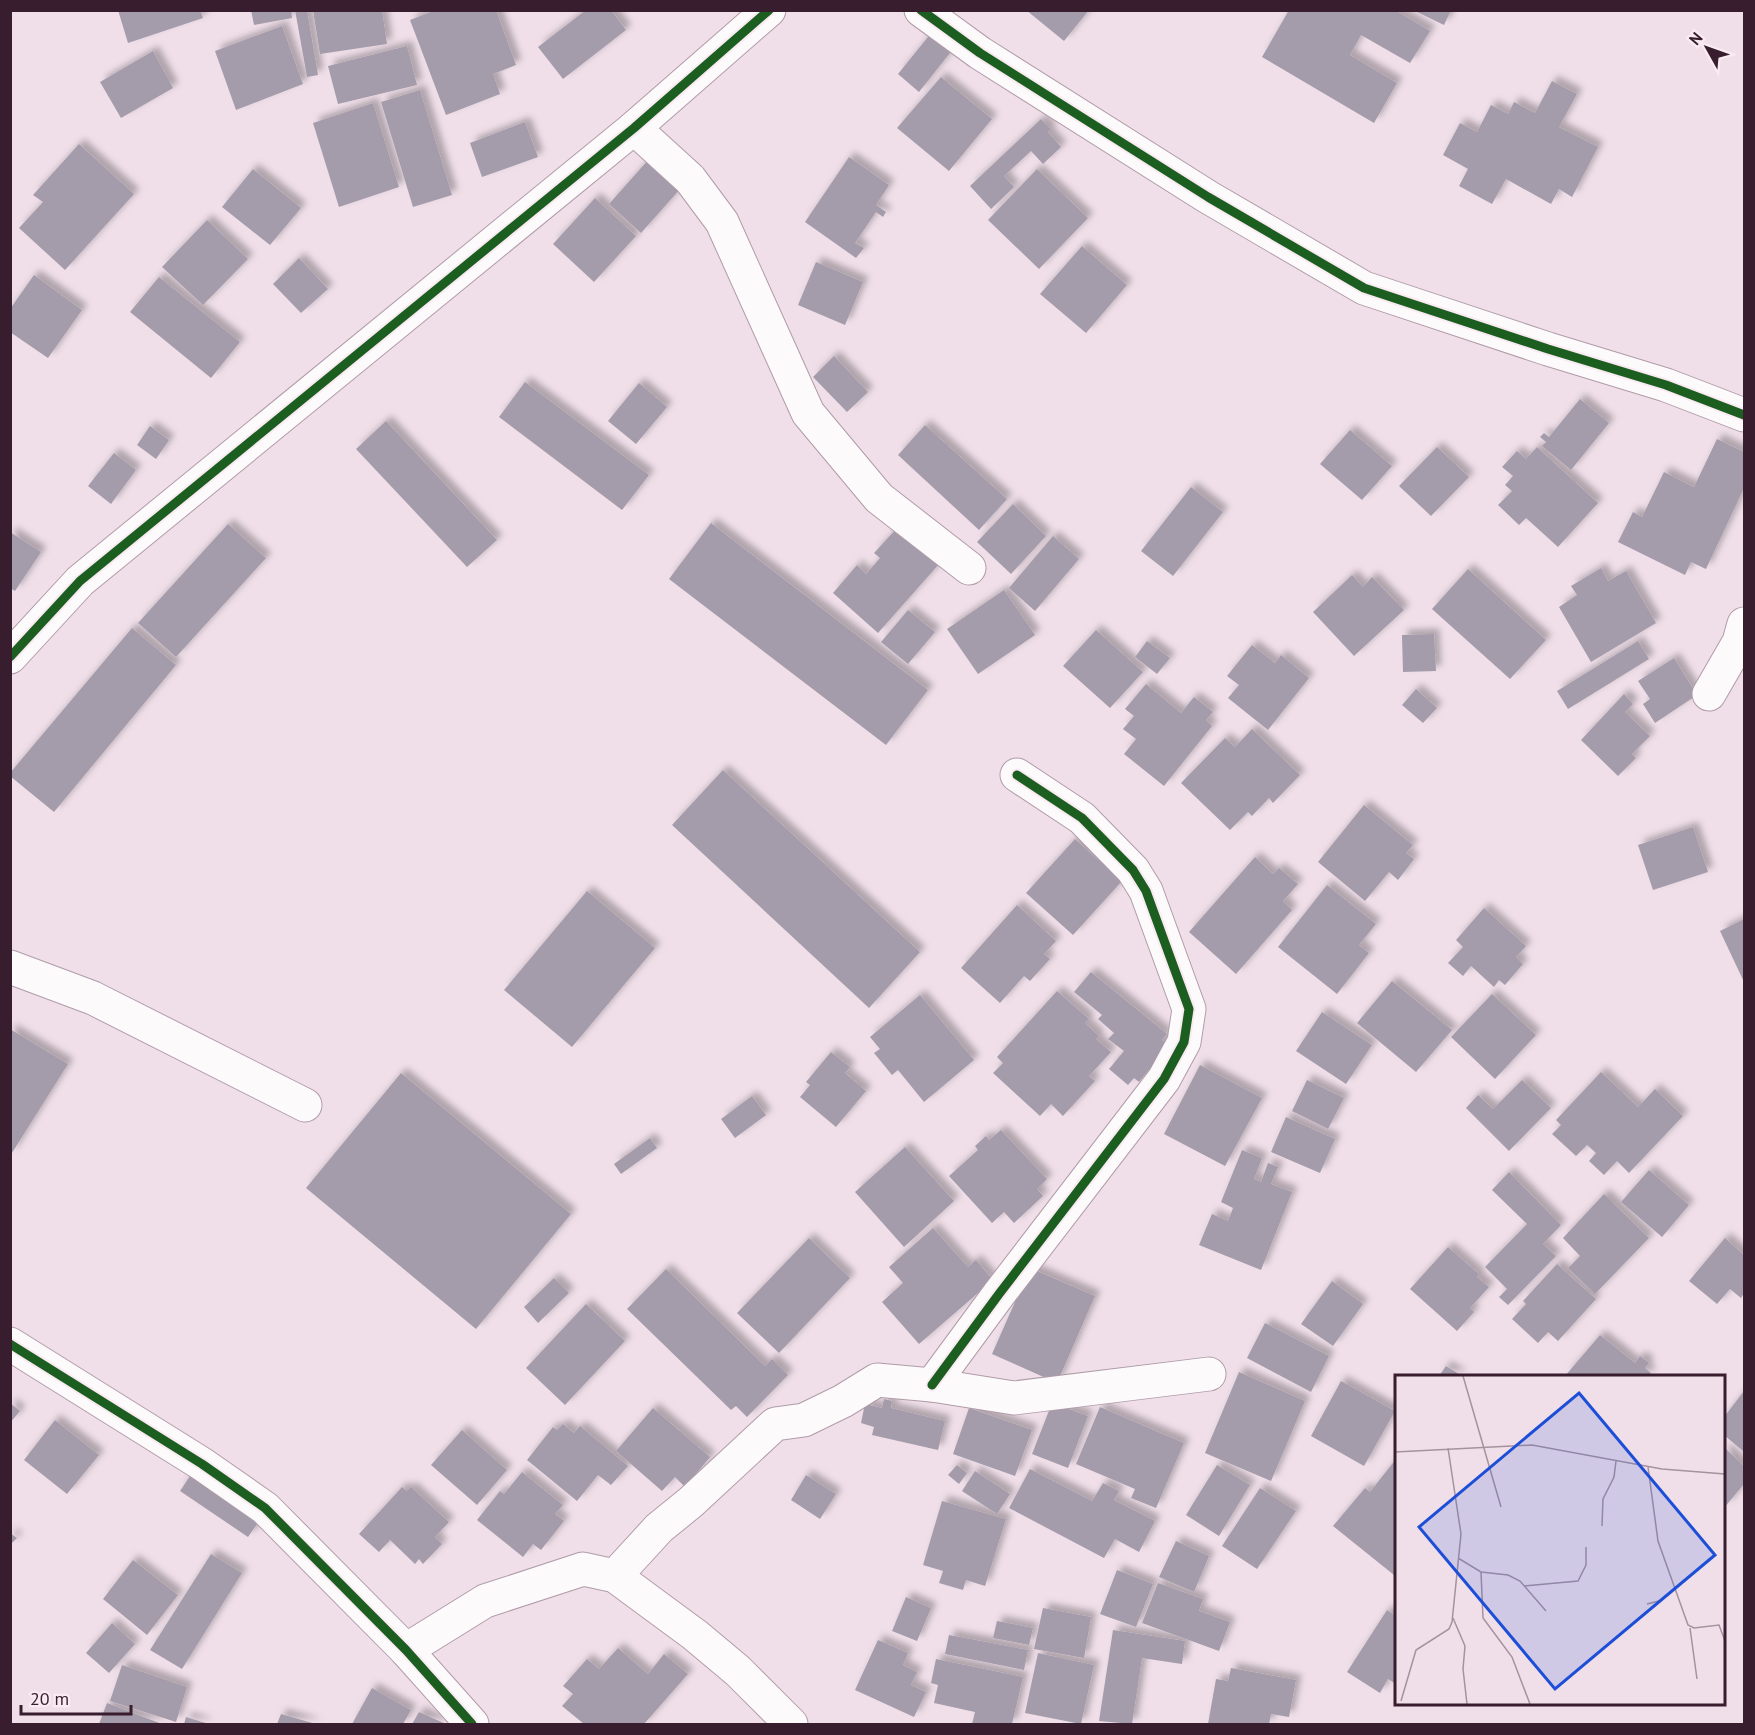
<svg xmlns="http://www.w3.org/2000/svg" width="1755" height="1735" viewBox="0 0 1755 1735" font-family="'PT Sans',sans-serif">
<defs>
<filter id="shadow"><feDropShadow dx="5.5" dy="-5.5" stdDeviation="3" flood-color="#0004"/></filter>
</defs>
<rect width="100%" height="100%" fill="#f0dfe9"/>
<g fill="#a49caa" filter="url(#shadow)">
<polygon points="118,10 200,10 203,18 128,43"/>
<polygon points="251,10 291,10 292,18 254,25"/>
<polygon points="295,10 307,10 318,75 307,77"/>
<polygon points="313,10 382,10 387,44 320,54"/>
<polygon points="436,10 496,10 516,65 493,74 500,94 446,115 410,20"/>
<polygon points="586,10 611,10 626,30 563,79 538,47"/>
<polygon points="1026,10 1089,10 1064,41"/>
<polygon points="1289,10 1395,10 1430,31 1410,63 1361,35 1350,55 1397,83 1374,123 1262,57"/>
<polygon points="1413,10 1451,10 1444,25"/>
<polygon points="282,26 303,84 236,110 215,51"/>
<polygon points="936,27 957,44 919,92 898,74"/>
<polygon points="407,46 417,85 338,104 328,66"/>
<polygon points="153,51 173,88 121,118 100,82"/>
<polygon points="941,77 992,119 949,171 897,128"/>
<polygon points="1552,81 1577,94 1559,127 1598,147 1572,197 1559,189 1551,204 1506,179 1492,204 1459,186 1468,169 1443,155 1460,123 1477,132 1491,105 1508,114 1514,102 1535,113"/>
<polygon points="420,90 452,195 413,207 381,102"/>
<polygon points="373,103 399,187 339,207 313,123"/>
<polygon points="1041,119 1051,129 1048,132 1061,147 1043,164 1031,151 1004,176 1014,187 991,209 970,186"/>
<polygon points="525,122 538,157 482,177 470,143"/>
<polygon points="79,144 134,194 65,270 19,228 43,202 33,195"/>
<polygon points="849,157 889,185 876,205 886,212 883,217 876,212 855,243 864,248 856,258 805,222"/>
<polygon points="649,159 681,188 641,233 609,204"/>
<polygon points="253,169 301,208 270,245 222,207"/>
<polygon points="1037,169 1088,218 1039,269 988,220"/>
<polygon points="595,198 636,236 594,282 553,244"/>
<polygon points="207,220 248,259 203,305 162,267"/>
<polygon points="1082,246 1127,285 1086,333 1040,294"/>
<polygon points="299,258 328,289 301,313 273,284"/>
<polygon points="816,262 863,282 845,325 798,305"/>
<polygon points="34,275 82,310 48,358 10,332 10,309"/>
<polygon points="159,277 240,342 211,378 130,312"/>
<polygon points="834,356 868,392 847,412 813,377"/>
<polygon points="525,382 649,475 622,510 499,417"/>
<polygon points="639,383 667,407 636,444 608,421"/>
<polygon points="1580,399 1609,423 1571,470 1542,446 1546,442 1540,437 1544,433 1549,437"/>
<polygon points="386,421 497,540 467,567 356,449"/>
<polygon points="925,425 1007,499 979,530 898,455"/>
<polygon points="150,426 169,440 156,459 137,445"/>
<polygon points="1350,430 1392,466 1362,500 1320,464"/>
<polygon points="1717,439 1744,452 1744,488 1706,569 1691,562 1685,575 1618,542 1633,512 1642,517 1664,472 1694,487"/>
<polygon points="1437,447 1469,477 1431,516 1399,486"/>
<polygon points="1537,447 1598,503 1558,547 1526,518 1519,525 1498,505 1512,491 1505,485 1513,476 1502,467 1517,451 1526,459"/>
<polygon points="114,453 136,470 111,504 88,486"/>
<polygon points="1191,487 1223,512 1173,576 1141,551"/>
<polygon points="1013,504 1046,536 1011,574 977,542"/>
<polygon points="711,523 928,690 886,745 669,579"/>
<polygon points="228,524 266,558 176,657 138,623"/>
<polygon points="897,528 939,564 878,633 833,593 857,565 866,574 880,558 874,553"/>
<polygon points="10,532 41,552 15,591 10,588"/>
<polygon points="1053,536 1079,559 1035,611 1009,588"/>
<polygon points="1601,568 1608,581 1626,571 1656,623 1591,662 1559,607 1577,595 1571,586"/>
<polygon points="1468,569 1546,640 1510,679 1432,609"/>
<polygon points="1352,575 1363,587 1372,577 1404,610 1354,656 1313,612"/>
<polygon points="1004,590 1035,635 978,674 947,629"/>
<polygon points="908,610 935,632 908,664 881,642"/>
<polygon points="132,628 176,665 54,812 10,776 10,773"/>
<polygon points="1096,630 1143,672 1110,708 1063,666"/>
<polygon points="1434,634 1436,671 1403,672 1402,635"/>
<polygon points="1147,641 1170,658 1157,674 1135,657"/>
<polygon points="1638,641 1649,659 1568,709 1557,691"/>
<polygon points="1252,645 1275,663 1281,655 1309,678 1268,730 1228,698 1239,685 1227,676"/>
<polygon points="1674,658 1697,695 1655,723 1643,704 1650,699 1638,681"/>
<polygon points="1146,684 1181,713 1194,697 1213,712 1206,720 1212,726 1164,786 1124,754 1136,739 1123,729 1134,716 1125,709"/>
<polygon points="1416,689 1437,708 1423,723 1402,705"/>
<polygon points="1624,694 1633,704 1625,712 1650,736 1632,754 1636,758 1618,776 1581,740"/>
<polygon points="1252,729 1300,775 1273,803 1269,798 1252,816 1248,812 1230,830 1181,783 1225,738 1235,747"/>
<polygon points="723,770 920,952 869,1008 672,825"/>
<polygon points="1364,805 1413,845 1406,853 1414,859 1398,880 1389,872 1365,901 1318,862"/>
<polygon points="1693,827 1708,872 1653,890 1638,845"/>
<polygon points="1075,839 1122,881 1073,935 1026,893"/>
<polygon points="1255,857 1273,874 1279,868 1298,884 1283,901 1292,910 1236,974 1189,932"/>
<polygon points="1327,885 1376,924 1359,945 1369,953 1337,994 1278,947"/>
<polygon points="587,891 655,948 572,1047 504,990"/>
<polygon points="1017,905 1056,941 1044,954 1050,959 1030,981 1024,976 1000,1003 961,968"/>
<polygon points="1484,908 1526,946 1516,957 1523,964 1505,985 1499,980 1494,987 1471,966 1463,976 1448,963 1463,947 1456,940"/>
<polygon points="1744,919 1744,982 1720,931"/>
<polygon points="1091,972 1167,1034 1162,1040 1169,1045 1139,1082 1134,1078 1128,1085 1109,1069 1124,1051 1108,1039 1114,1033 1098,1019 1102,1015 1074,992"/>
<polygon points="1392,981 1452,1030 1416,1072 1357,1023"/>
<polygon points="1057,991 1089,1019 1085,1023 1099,1036 1096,1039 1111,1052 1089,1076 1095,1081 1063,1116 1051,1104 1040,1116 993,1073 1003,1063 997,1057"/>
<polygon points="1492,994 1536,1035 1495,1079 1451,1037"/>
<polygon points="920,995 974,1060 924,1102 898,1070 892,1075 874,1053 880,1049 870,1037"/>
<polygon points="1322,1012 1372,1045 1346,1084 1296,1051"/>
<polygon points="10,1029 68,1064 10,1156"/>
<polygon points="831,1052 850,1067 845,1073 866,1091 836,1127 800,1097 810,1085 806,1082"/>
<polygon points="1200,1065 1262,1098 1225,1166 1164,1134"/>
<polygon points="1601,1072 1638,1107 1655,1089 1683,1116 1629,1173 1617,1161 1604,1175 1589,1161 1596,1153 1587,1145 1576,1156 1552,1134 1561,1125 1556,1120"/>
<polygon points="401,1073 571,1214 476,1329 306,1188"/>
<polygon points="1307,1080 1344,1098 1328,1129 1292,1111"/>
<polygon points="1522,1080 1551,1108 1509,1151 1466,1108 1478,1095 1493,1109"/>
<polygon points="752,1096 766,1115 735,1138 721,1119"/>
<polygon points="1286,1117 1335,1139 1320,1173 1271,1152"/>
<polygon points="1001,1130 1047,1179 1037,1189 1043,1196 1014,1223 1004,1212 992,1223 949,1176 978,1150 975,1146 986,1136 989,1140"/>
<polygon points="650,1138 657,1148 621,1174 614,1164"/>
<polygon points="905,1147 954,1201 904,1247 855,1192"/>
<polygon points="1242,1150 1262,1158 1254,1179 1261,1182 1268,1163 1278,1167 1271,1184 1292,1192 1261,1270 1199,1245 1212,1214 1228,1221 1233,1208 1221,1202"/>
<polygon points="1649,1170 1689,1205 1662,1237 1621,1202"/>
<polygon points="1509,1172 1561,1225 1543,1244 1556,1256 1508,1305 1499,1297 1507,1289 1485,1267 1527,1224 1492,1190"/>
<polygon points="1604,1194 1649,1238 1595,1294 1568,1268 1580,1256 1563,1238"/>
<polygon points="933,1228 968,1267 976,1260 993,1280 919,1344 882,1302 903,1283 889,1267"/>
<polygon points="809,1238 850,1278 779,1353 737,1313"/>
<polygon points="1725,1238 1744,1255 1744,1293 1741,1298 1730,1289 1717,1304 1689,1281"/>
<polygon points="1448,1247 1479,1274 1477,1277 1489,1287 1470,1308 1474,1312 1457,1331 1410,1289"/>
<polygon points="1557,1264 1596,1299 1558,1341 1548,1332 1538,1343 1512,1319 1526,1304 1523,1301"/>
<polygon points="1030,1268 1095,1296 1057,1383 992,1354"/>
<polygon points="666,1269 765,1366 772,1359 788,1375 747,1417 736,1406 731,1410 627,1309"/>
<polygon points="554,1278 569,1293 538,1323 524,1307"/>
<polygon points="1332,1281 1363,1304 1333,1346 1301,1324"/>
<polygon points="586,1304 625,1341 565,1405 526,1368"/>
<polygon points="1265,1323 1329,1356 1311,1392 1247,1358"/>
<polygon points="1600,1335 1635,1363 1640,1356 1649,1363 1645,1368 1651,1373 1647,1376 1565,1376"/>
<polygon points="1446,1366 1462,1376 1439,1376"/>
<polygon points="1239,1372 1305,1401 1271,1481 1205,1453"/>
<polygon points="1341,1381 1395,1411 1364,1466 1311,1436"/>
<polygon points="1744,1391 1744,1452 1724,1435 1724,1417"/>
<polygon points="884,1399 892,1401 891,1408 945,1421 938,1450 872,1435 874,1427 861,1423 865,1404 882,1408"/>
<polygon points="10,1403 20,1411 10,1423"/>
<polygon points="1052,1403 1088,1416 1068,1468 1032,1454"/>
<polygon points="1100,1407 1184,1443 1156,1508 1131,1498 1135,1489 1076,1464"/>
<polygon points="653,1408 710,1457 685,1487 675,1477 662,1491 616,1451"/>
<polygon points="969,1408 1032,1430 1015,1476 953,1454"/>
<polygon points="55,1420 99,1455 67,1494 24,1460"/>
<polygon points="563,1424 574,1433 580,1426 628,1466 611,1485 598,1475 577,1501 527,1460 553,1427 557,1430"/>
<polygon points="462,1430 507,1470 477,1505 431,1465"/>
<polygon points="1724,1447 1744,1466 1744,1484 1724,1508"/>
<polygon points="1396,1459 1396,1571 1394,1575 1333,1526 1365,1488 1370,1492"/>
<polygon points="957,1465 967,1473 959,1484 948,1475"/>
<polygon points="1217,1465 1250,1485 1219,1536 1186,1515"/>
<polygon points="196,1467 264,1514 248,1537 180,1491"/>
<polygon points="1030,1469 1092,1501 1103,1483 1119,1491 1114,1500 1155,1521 1139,1552 1115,1539 1104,1558 1009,1508"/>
<polygon points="975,1471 1010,1494 997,1514 962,1491"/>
<polygon points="522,1472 563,1505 555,1514 564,1521 541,1550 533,1544 523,1557 477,1520 500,1491 504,1494"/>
<polygon points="806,1475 836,1494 820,1519 791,1500"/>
<polygon points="402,1487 407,1491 411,1487 449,1522 435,1537 442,1544 423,1564 419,1559 415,1564 390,1540 379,1552 359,1534"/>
<polygon points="1260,1488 1296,1511 1257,1569 1222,1546"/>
<polygon points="942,1501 1006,1519 985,1586 966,1580 963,1590 939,1583 943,1571 923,1565"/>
<polygon points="10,1533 17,1538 10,1545"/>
<polygon points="1176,1541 1209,1556 1194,1592 1159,1577"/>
<polygon points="211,1554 242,1573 182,1669 150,1650"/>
<polygon points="133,1560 178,1595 147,1635 103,1599"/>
<polygon points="1117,1570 1153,1584 1136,1627 1100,1614"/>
<polygon points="1158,1583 1203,1599 1199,1611 1230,1622 1219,1651 1142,1623"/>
<polygon points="906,1597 931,1608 917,1641 892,1631"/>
<polygon points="1043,1608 1091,1617 1084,1658 1034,1649"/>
<polygon points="1387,1610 1396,1616 1396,1684 1388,1679 1380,1693 1347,1672"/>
<polygon points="997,1621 1033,1628 1029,1645 993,1638"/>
<polygon points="112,1623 135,1644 109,1673 86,1653"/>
<polygon points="1113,1630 1185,1641 1182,1664 1142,1658 1132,1724 1099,1721"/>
<polygon points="949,1635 1028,1650 1024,1670 945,1654"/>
<polygon points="878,1640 908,1653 903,1665 917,1672 911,1685 926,1692 914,1717 855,1690"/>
<polygon points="618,1648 648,1674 664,1654 688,1674 644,1724 584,1724 562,1706 573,1694 563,1686 587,1659 599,1669"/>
<polygon points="1038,1653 1094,1665 1081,1724 1025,1713"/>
<polygon points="936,1659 1023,1677 1012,1724 972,1724 975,1712 934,1703 938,1685 931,1683"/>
<polygon points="122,1665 187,1687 176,1722 110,1701"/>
<polygon points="1231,1668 1296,1680 1289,1717 1271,1714 1269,1724 1208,1724 1216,1679 1228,1681"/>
<polygon points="372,1688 411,1710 403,1724 352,1724"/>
<polygon points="107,1703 162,1724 99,1724"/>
<polygon points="419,1712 446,1724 412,1724"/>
<polygon points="281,1714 316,1724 277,1724"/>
<polygon points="186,1717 209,1724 184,1724"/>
</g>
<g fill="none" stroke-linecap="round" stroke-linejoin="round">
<defs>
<g id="minor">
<polyline points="921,10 980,53 1208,197 1364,288 1548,349 1666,385 1744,415"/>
<polyline points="634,128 690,179 722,222 808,413 879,498 969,568"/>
<polyline points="1709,694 1739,642 1744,624"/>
<polyline points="10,967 93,998 305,1105"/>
<polyline points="10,1344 202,1464 265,1508 406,1650 472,1724"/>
<polyline points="932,1385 999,1294 1164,1079 1184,1042 1189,1009 1146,891 1133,870 1082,818 1017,775"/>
<polyline points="615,1576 659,1528 691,1502 775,1424 804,1420 843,1401 877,1380 932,1385 1014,1398 1209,1374"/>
<polyline points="406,1650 485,1601 583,1569 615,1576 695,1635 738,1671 791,1724"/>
</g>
<polyline id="tertiary" points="10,657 80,581 634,128 769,10"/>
</defs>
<use href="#minor" stroke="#b09ca8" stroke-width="35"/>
<use href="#tertiary" stroke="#b09ca8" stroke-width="35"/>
<use href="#minor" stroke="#fdfafc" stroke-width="33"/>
<use href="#tertiary" stroke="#fdfafc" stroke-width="33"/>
<defs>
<g id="cycleway">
<polyline points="921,10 980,53 1208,197 1364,288 1548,349 1666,385 1744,415"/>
<polyline points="10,657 80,581 634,128 769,10"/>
<polyline points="10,1344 202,1464 265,1508 406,1650 472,1724"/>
<polyline points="932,1385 999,1294 1164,1079 1184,1042 1189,1009 1146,891 1133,870 1082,818 1017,775"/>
</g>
</defs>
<use href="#cycleway" stroke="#faebf3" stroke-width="13"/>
<use href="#cycleway" stroke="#1b5e20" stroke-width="9"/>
</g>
<g transform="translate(1395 1375)">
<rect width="330" height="330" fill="#f0dfe9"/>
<path fill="none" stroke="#a6919e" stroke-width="1.5" d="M 68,1 L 106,132M 0,77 L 137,70 L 267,94 L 330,99M 253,92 L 263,166 L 293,250 L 299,253 L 324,250 L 330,266M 207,151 L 208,124 L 219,102 L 221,86M 63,183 L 86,197 L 88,243 L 117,282 L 135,329M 86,197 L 113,200 L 125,206 L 151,236M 129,211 L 183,206 L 191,190 L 191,172M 252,229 L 264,226 L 281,212M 58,243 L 70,271 L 68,294 L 72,329M 295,253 L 302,304M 6,326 L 21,275 L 54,254 L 57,247 L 66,159 L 53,73"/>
<path fill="#1d4ed8" fill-opacity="0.15" stroke="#1d4ed8" stroke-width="3" d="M 184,18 L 320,180 L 160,314 L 24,152 Z"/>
<rect width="330" height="330" fill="none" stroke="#381d2e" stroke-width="3"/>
</g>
<rect width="1755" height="1735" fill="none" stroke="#381d2e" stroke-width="24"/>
<g transform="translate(1707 48) rotate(310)" stroke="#faebf3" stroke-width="4.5" paint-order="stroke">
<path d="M0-4.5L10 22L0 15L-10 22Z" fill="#381d2e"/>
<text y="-9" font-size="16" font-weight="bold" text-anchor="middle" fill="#381d2e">N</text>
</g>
<path d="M21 1705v9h110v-9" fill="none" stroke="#381d2e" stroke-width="3"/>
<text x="30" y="1705" font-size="18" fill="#381d2e" stroke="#faebf3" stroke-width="4.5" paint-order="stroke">20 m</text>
</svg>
